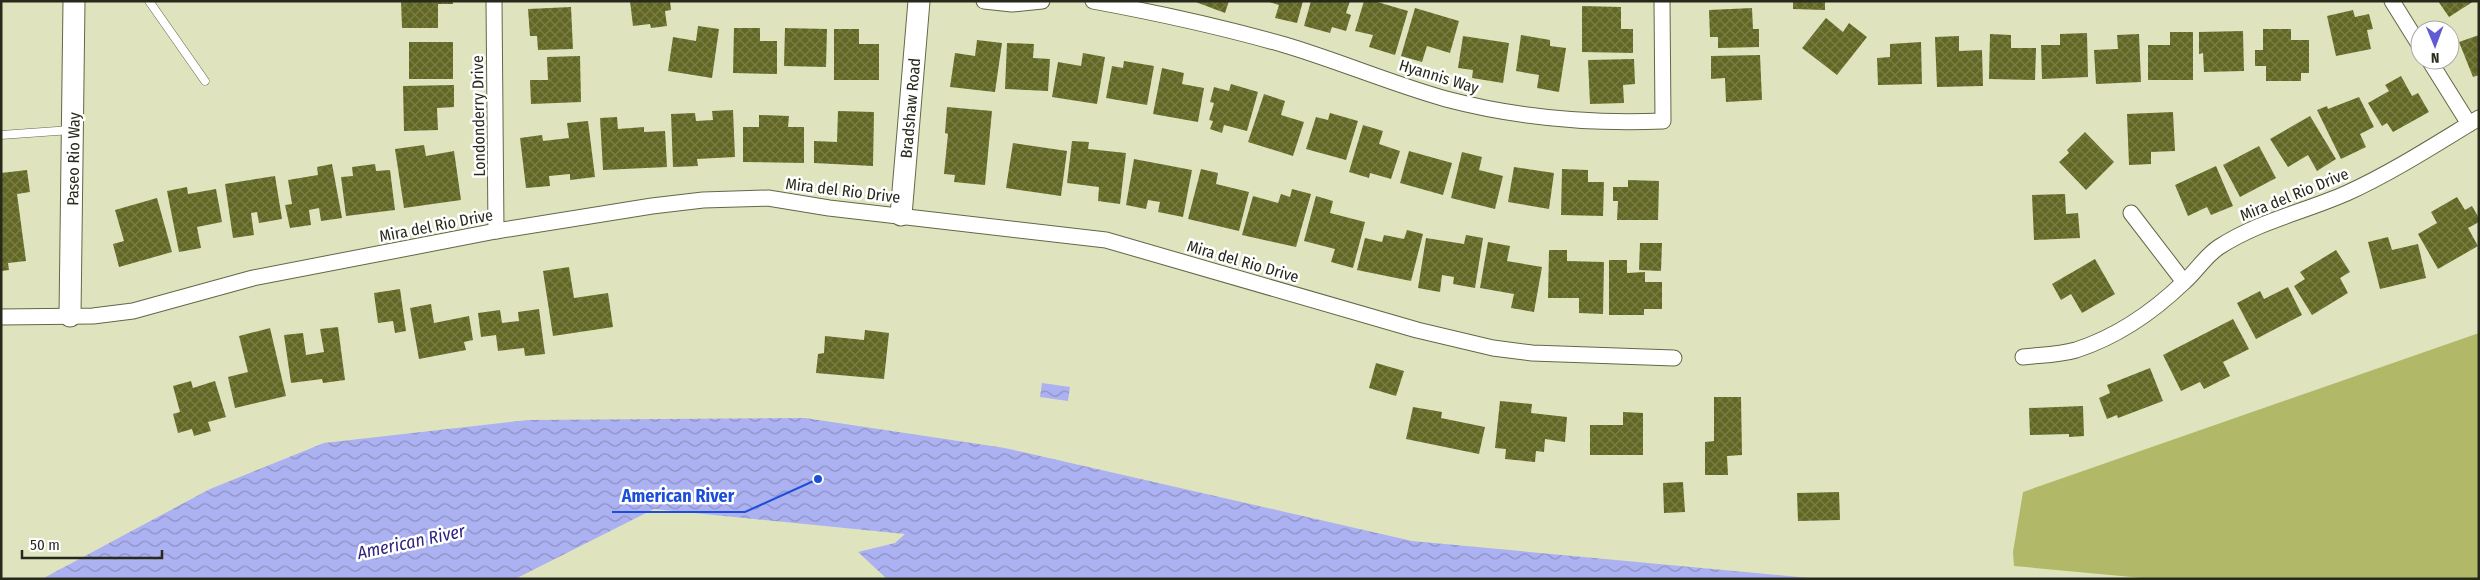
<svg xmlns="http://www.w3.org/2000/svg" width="2480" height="580" viewBox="0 0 2480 580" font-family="'Fira Sans Condensed',sans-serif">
<defs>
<pattern id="water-waves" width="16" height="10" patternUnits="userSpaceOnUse" patternTransform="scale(1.25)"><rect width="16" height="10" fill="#acb1f2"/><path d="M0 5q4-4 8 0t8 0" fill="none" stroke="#8c90c3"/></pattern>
<pattern id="building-cross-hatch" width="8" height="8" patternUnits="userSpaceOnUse" patternTransform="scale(1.25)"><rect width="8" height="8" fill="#626823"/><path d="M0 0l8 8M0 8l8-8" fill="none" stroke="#797e49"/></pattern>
</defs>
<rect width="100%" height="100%" fill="#dfe4bf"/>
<polygon fill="#b1b969" points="2479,333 2479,579 2153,579 2014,566 2013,552 2023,492"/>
<g fill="url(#water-waves)">
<polygon points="1042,383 1070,387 1068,401 1040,397"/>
<polygon points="805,418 1005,448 1412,541 1820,579 887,579 858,552 895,543 905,534 654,509 515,579 42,579 210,489 324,443 528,420"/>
</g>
<g fill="url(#building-cross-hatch)">
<polygon points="401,1 453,1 453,4 438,4 438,28 402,28"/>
<polygon points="630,1 670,1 671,10 665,11 667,26 651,28 650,24 633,26"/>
<polygon points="1193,1 1229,1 1225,13"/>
<polygon points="1266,1 1303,1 1297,23 1275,18 1279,5"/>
<polygon points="1311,1 1350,1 1346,13 1351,15 1346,31 1332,27 1330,33 1304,26"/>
<polygon points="1364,1 1374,1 1408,11 1395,55 1369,47 1373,35 1355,31"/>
<polygon points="1793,1 1825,1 1825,10 1793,9"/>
<polygon points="2438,1 2474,1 2449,17"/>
<polygon points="1582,6 1621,7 1621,29 1633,29 1633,53 1582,52"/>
<polygon points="571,7 573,49 538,50 537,36 530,36 528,9"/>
<polygon points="1415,8 1459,21 1450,53 1427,46 1422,62 1401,56"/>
<polygon points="1752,8 1753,29 1759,29 1759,47 1718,48 1718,37 1710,37 1709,10"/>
<polygon points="2353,10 2355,17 2369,14 2373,29 2367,30 2371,49 2336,56 2327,16"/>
<polygon points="1826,18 1843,32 1849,23 1867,37 1837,75 1802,48"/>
<polygon points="698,26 719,29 712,78 668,71 673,37 696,41"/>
<polygon points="734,28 760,28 760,41 777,41 777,74 733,73"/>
<polygon points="785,28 827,29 826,67 784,66"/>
<polygon points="834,29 859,29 859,44 879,44 879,80 834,80"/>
<polygon points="2263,29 2291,29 2291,40 2309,40 2309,73 2301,73 2301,81 2266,81 2266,66 2255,66 2255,50 2263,50"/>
<polygon points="2243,31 2244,71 2204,72 2203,53 2199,54 2199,32"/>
<polygon points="2170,32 2193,32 2193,80 2148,80 2148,45 2170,45"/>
<polygon points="2087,33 2088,77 2042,79 2041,45 2060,45 2060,34"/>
<polygon points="1990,34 2011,35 2011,48 2036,48 2035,80 1989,79"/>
<polygon points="2139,34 2141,82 2096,84 2094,50 2118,49 2117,35"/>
<polygon points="1521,35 1550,40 1550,46 1566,48 1559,92 1537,88 1539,75 1516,71"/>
<polygon points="2479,35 2479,75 2473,77 2459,42"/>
<polygon points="1463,36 1509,43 1503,83 1472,78 1473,70 1458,68"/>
<polygon points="1959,36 1959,51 1982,50 1983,86 1937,87 1935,37"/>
<polygon points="977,40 1002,43 995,92 950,87 955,53 975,56"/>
<rect x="409" y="42" width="44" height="37"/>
<polygon points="1921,42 1922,84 1878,85 1877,58 1890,57 1890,44"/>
<polygon points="1007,43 1034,44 1033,58 1050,59 1048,91 1005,89"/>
<polygon points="1083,53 1105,57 1097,104 1052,97 1058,62 1081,66"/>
<polygon points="1760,55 1762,100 1726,102 1725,78 1711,79 1711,56"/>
<polygon points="580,56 581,102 531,104 530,80 548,80 547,57"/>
<polygon points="1634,59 1635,84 1623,85 1624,103 1590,104 1588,60"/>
<polygon points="1124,61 1154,66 1147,105 1106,98 1112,66 1123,68"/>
<polygon points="1162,68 1184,73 1182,84 1204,88 1198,122 1153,114"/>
<polygon points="2401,76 2412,96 2418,93 2429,112 2393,132 2387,123 2382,126 2368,103 2389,91 2385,85"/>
<polygon points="1231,84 1258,92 1247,131 1224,125 1222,133 1210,129 1213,121 1209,120 1214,103 1210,102 1214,87 1229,91"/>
<polygon points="454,85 454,107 437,108 438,130 404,131 403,86"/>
<polygon points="1264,94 1285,101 1281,115 1304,122 1293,156 1248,142"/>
<polygon points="2359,97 2374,127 2360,134 2366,147 2341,159 2317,110 2327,106 2328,109"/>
<polygon points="947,107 992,111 985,185 954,182 955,175 944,174 948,134 945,133"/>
<polygon points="733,110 735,157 697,159 698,166 673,167 671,114 695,113 696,121 713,120 712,111"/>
<polygon points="838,111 874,112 873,166 814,163 814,141 837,142"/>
<polygon points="2173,112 2175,151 2151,152 2151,164 2129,165 2127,114"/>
<polygon points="1330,113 1358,121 1346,160 1306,149 1316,117 1328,120"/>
<polygon points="759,115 789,116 788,127 804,127 804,163 743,162 743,127 759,127"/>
<polygon points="2310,116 2336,159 2317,171 2308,155 2288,167 2270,139"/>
<polygon points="617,117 618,129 644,127 644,132 665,131 667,167 603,170 600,118"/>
<polygon points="588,121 595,177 570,180 570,174 549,176 550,186 526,188 520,138 542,135 543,141 569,138 567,123"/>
<polygon points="1363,125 1383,131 1379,144 1400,151 1391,179 1370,173 1369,178 1349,172"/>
<polygon points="2085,132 2114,162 2086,190 2059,162 2069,153 2067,150"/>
<polygon points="1072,141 1089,142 1088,149 1126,153 1120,204 1098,201 1099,187 1067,183"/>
<polygon points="1013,143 1067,151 1061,196 1006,188"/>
<polygon points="424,145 426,156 454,151 461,200 404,208 395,149"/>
<polygon points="2259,146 2276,178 2240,197 2223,165"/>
<polygon points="1409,151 1452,163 1443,195 1400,183"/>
<polygon points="1462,152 1482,157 1479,170 1503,176 1495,209 1451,198"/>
<polygon points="1134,159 1192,170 1183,217 1158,212 1160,202 1148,200 1146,209 1126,205"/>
<polygon points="332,164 342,218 321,221 319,208 309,210 311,225 290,228 285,205 292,204 288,180 318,175 317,167"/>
<polygon points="375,164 376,171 390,170 395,210 346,216 341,177 353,176 352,167"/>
<polygon points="2216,166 2233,206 2211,215 2207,207 2188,216 2175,185"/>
<polygon points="1514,167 1554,173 1549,209 1508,202"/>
<polygon points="1201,169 1218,173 1216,184 1249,192 1239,231 1188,219"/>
<polygon points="1562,169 1588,170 1588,182 1604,182 1603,216 1561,215"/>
<polygon points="27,170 30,192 17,194 26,261 8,263 9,270 1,271 1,173"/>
<polygon points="275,176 282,219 259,223 257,212 251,213 254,235 233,238 225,184"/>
<polygon points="1628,180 1659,181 1658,220 1617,220 1618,201 1613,201 1613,187 1628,187"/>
<polygon points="187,187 188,194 216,189 222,222 197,227 201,248 179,252 167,191"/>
<polygon points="1292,189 1311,194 1296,247 1242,235 1253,196 1278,203 1281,194 1290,197"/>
<polygon points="2065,194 2066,214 2078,213 2080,238 2034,240 2032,195"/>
<polygon points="1316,196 1333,201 1330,213 1365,222 1353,268 1331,262 1335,249 1304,241"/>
<polygon points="2457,197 2465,210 2472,206 2479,218 2479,222 2468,228 2478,246 2438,269 2418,234 2437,223 2431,212"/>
<polygon points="157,198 172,252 119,267 113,244 124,241 115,210"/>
<polygon points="1407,230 1423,234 1411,281 1357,270 1365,238 1382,242 1384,235 1404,239"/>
<polygon points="1466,235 1483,238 1475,288 1453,284 1454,277 1442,275 1440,292 1418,288 1426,238 1464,244"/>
<polygon points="2388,237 2392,250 2418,244 2426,278 2380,289 2368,242"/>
<polygon points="1488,242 1510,246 1507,261 1542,267 1534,312 1511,308 1514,294 1480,288"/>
<polygon points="1640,243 1662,243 1661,271 1639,270"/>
<polygon points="1549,250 1567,250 1567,261 1604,262 1603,314 1579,313 1579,298 1548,298"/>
<polygon points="2336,250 2350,272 2340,278 2348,293 2312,315 2294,286 2305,279 2300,272"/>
<polygon points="2095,259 2115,294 2082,313 2071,294 2061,300 2052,284"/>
<polygon points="1609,260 1627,260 1627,273 1645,272 1645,282 1662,282 1662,309 1644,309 1644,315 1609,315"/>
<polygon points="569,267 574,298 608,293 613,327 553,336 543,271"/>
<polygon points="2288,287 2302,315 2256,339 2237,303 2260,291 2264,299"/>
<polygon points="400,289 406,331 395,333 393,321 378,323 374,293"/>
<polygon points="431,304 434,323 469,316 473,340 464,342 466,350 419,359 410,308"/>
<polygon points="539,309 545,354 525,356 524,348 498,351 496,335 481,337 478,313 500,310 502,323 519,321 518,312"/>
<polygon points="2233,319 2249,349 2223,362 2230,376 2204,389 2200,382 2181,391 2163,355"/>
<polygon points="338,327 345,380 323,383 322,379 291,383 284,335 303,333 306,355 324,352 320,329"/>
<polygon points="270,328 286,396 235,408 228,377 248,372 239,336"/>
<polygon points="865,330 889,333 884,379 816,373 818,354 824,353 825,336 864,340"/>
<polygon points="1376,363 1404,371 1396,396 1369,388"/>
<polygon points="2150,368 2163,401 2118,418 2117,415 2107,419 2099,398 2110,393 2107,385"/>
<polygon points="191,381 193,388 215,381 226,417 208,422 211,431 194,436 192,429 178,433 173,414 180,412 173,386"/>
<polygon points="1714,397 1741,397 1742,455 1727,456 1728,475 1705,475 1705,442 1714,441"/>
<polygon points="1500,401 1532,404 1531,413 1567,417 1565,442 1545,439 1544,452 1536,451 1535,462 1505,459 1506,449 1495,448"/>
<polygon points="2083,406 2084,436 2069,437 2069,434 2030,435 2029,408"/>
<polygon points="1413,407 1442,412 1441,418 1485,427 1479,454 1406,439"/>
<polygon points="1623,412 1643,413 1643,455 1590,455 1590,425 1623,425"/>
<polygon points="1683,482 1685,512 1664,513 1663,483"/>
<polygon points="1839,492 1840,520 1798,521 1797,493"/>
</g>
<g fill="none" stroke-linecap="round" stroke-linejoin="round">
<defs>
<g id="lane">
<polyline points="149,1 205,81"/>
<polyline points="1,135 71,130"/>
</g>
<g id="street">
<polyline points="494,1 496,231"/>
<polyline points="984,1 1012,4 1042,1"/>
<path d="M 1093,1 C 1158,13 1222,27 1285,45 C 1339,61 1392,84 1446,99 C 1518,118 1589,124 1663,121 L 1662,1"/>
<polyline points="2392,1 2420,46"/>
<polyline points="2429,60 2469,124"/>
<polyline points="2131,213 2184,282"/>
<polyline points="1,317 93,316 133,311 253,278 496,231 652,206 703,200 768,198 829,208 1106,240 1417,330 1493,348 1532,353 1674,358"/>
<path d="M 2023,357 C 2040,355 2059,355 2076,350 C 2116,337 2154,311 2184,282 C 2196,272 2205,256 2219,247 C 2259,221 2304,212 2347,193 C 2393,172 2436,144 2479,118"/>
</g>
<g id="secondary">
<polyline points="901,215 919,1"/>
<polyline points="70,316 74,1"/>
</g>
</defs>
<use href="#lane" stroke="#636746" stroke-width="9"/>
<use href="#street" stroke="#636746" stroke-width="17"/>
<use href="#secondary" stroke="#636746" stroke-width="23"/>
<use href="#lane" stroke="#fff" stroke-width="8"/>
<use href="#street" stroke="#fff" stroke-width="15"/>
<use href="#secondary" stroke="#fff" stroke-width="21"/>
</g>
<g text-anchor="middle" stroke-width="5" stroke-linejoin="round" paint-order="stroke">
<g font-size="16" fill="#27291b" stroke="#fff">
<text transform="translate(1439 76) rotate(17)" y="6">Hyannis Way</text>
<text transform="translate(910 108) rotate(-85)" y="6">Bradshaw Road</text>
<text transform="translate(478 116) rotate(-91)" y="6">Londonderry Drive</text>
<text transform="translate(73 159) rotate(-89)" y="6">Paseo Rio Way</text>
<text transform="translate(843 190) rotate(7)" y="6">Mira del Rio Drive</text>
<text transform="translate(2294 194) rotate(-22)" y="6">Mira del Rio Drive</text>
<text transform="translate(436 225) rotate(-11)" y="6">Mira del Rio Drive</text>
<text transform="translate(1243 261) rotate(16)" y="6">Mira del Rio Drive</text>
</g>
<g font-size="18" font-style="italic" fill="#2f247e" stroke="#fff">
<text transform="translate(411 542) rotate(-12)" y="6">American River</text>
</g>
</g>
<path fill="none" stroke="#1d4ed8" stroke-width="2" d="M818 479L745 512H612"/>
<circle fill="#1d4ed8" stroke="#fff" stroke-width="2" cx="818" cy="479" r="5"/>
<g font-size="18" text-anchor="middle" font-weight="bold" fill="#1d4ed8" stroke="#fff" stroke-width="5" stroke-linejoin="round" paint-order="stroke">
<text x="678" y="502">American River</text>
</g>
<rect width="2480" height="580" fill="none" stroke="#27291b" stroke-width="5"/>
<g transform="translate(2435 45) rotate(179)"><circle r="24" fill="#ffffff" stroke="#a9a9a4"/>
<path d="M0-4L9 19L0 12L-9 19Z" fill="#605ad3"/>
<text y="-8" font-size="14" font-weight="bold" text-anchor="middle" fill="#27291b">N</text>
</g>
<path d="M22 550v8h140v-8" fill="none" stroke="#27291b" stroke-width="2.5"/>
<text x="30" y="550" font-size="15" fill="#27291b" stroke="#ffffff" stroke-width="4" paint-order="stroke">50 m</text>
</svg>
